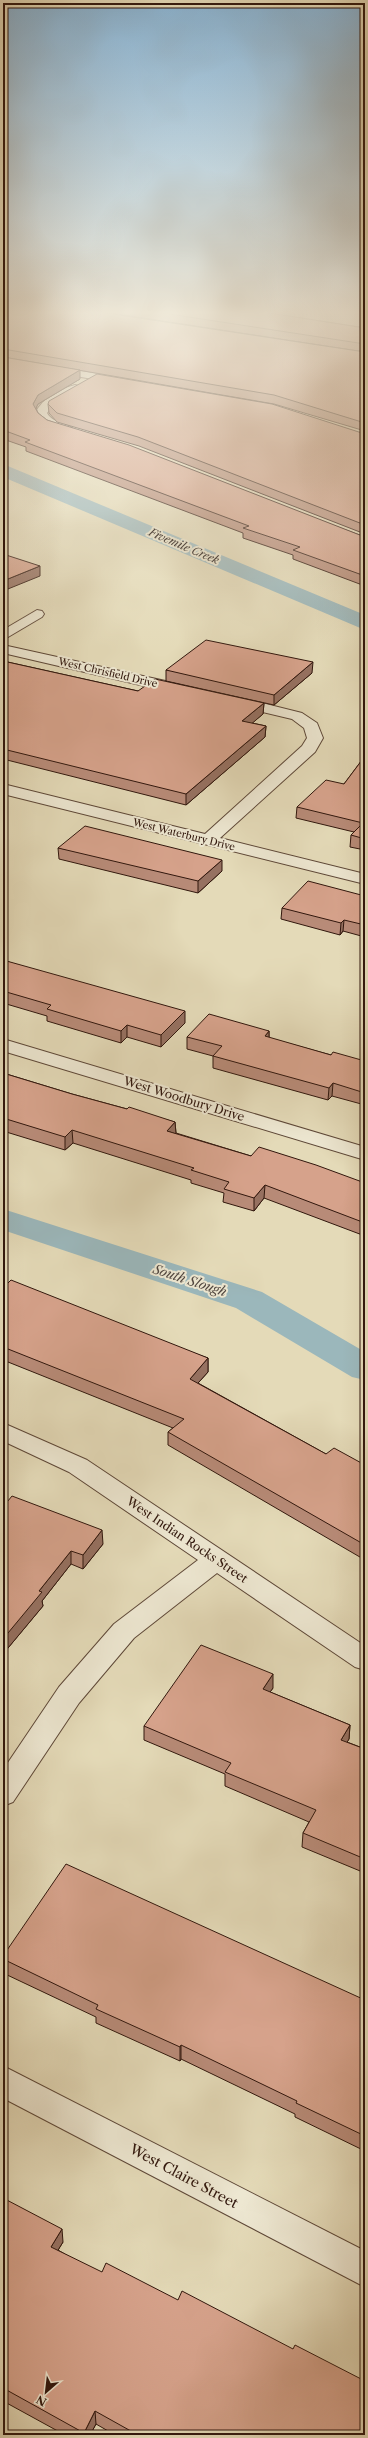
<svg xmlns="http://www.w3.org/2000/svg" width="368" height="2438" viewBox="0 0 368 2438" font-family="'Libre Caslon Text',serif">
<rect width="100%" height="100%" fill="#e4dab8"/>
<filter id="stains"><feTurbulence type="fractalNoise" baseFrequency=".005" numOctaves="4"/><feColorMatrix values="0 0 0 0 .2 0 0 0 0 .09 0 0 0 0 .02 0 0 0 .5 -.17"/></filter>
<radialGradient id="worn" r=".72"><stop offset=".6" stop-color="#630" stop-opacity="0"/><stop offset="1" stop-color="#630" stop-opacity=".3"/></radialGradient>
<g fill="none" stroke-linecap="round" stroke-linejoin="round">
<g fill="#9bb7bb" fill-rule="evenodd">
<polygon points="349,310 365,310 365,316 351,313"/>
<polygon points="3,464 365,615 365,630 3,477"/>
<polygon points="3,1209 262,1292 365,1352 365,1380 352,1377 236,1308 3,1230"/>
</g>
<defs>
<g id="minor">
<polygon points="3,358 123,378 129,381 123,384 3,364"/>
<path d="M 75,385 L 79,386 L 79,390 L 55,403 L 47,413 C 53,424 68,422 74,430 L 72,433 C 58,436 42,425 35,413 C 43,398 59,389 75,385 Z"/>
<polygon points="37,610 42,611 44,614 42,617 3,640 3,630"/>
<polygon points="3,645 179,684 187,689 179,694 3,653"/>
<polygon points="234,696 302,713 317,723 323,738 315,752 220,838 365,874 365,884 3,794 3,784 205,834 302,746 307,738 304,728 292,719 229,704 226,701"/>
<polygon points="3,1039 365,1147 365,1160 3,1051"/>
<polygon points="3,1423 87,1460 365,1646 365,1670 355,1667 217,1573 134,1638 79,1703 13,1802 3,1806 3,1770 59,1687 114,1624 198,1560 69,1472 3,1441"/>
<polygon points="3,2066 365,2251 365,2287 3,2098"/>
</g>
</defs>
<use href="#minor" stroke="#5e4838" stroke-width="2"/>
<use href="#minor" fill="#ede7d1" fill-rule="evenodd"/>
</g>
<g fill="#b88b78" stroke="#31170d">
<polygon points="3,310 365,352 365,431 274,404 3,357"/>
<polygon points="91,310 250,310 365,328 365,352"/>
<polygon points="3,357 80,379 38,404 36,408 38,413 47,420 365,537 365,586 293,559 293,555 243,538 243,533 26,451 26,447 3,439"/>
<polygon points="48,404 365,434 365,534 139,446 57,422 49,413"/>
<polygon points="3,661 138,691 264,703 263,714 252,723 266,726 265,737 186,805 3,759"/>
<polygon points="166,670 312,673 274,705 166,681"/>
<polygon points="365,756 365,850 350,847 351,835 354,832 296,818 297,807 344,784"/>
<polygon points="58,848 222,871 198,893 59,859"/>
<polygon points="365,896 365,937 343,931 340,935 281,919 282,908"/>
<polygon points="3,960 185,1023 161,1047 127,1037 121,1043 47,1021 47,1016 3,1003"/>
<polygon points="269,1031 269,1038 331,1055 365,1061 365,1105 332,1096 328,1100 213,1068 213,1056 187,1049 187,1037"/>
<polygon points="3,1073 72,1094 175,1122 176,1133 251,1156 365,1183 365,1236 264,1198 254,1211 223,1202 224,1193 191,1183 191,1180 73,1143 65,1150 3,1131"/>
<polygon points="3,1288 208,1358 208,1372 198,1383 326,1454 365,1465 365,1560 168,1445 168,1432 173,1428 3,1360"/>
<polygon points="3,1507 103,1544 83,1569 71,1564 42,1601 43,1606 3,1654"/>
<polygon points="273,1688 270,1692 350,1725 349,1739 347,1742 365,1749 365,1873 302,1847 303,1833 309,1822 225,1786 225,1774 144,1740 144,1726"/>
<polygon points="3,1956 365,2000 365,2151 295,2117 295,2114 181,2059 180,2061 96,2023 96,2017 3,1973"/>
<polygon points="3,2198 63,2242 58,2250 365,2435 115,2435 96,2424 90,2435 65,2435 3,2401"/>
</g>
<g fill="#967161" stroke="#31170d">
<polygon points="80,370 80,379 38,404 34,412 33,404 38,395"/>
<polygon points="40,566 40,576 3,591 3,581"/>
<polygon points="313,662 312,673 274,705 274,695"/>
<polygon points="264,703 263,714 242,732 242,721"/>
<polygon points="266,726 265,737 186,805 186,794"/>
<polygon points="222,860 222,871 198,893 198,881"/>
<polygon points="344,920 343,931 340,935 341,923"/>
<polygon points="185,1011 185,1023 161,1047 161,1035"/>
<polygon points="127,1025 127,1037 121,1043 121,1031"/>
<polygon points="269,1031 269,1044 265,1036"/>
<polygon points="333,1083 332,1096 328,1100 329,1088"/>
<polygon points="175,1122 176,1134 167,1131"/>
<polygon points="72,1130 73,1143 65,1150 65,1137"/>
<polygon points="265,1185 264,1198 254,1211 254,1198"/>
<polygon points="208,1358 208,1372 190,1392 190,1379"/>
<polygon points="102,1530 103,1544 83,1569 83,1555"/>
<polygon points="71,1551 71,1564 42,1601 43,1606 3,1654 3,1639 39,1591"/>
<polygon points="273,1674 273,1688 262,1703 263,1689"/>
<polygon points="350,1725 349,1739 340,1754 341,1740"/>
<polygon points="181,2045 181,2059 180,2061 180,2047"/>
<polygon points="62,2229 63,2242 52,2260 51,2247"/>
<polygon points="95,2411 96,2424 90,2435 84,2435 84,2433"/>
</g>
<g fill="#d6a28b" stroke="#31170d">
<polygon points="3,310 86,310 365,352 365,423 274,395 3,349"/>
<polygon points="143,310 250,310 365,328 365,344"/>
<polygon points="3,357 80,370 38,395 33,404 38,413 47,420 129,445 365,537 365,576 293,550 300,547 243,528 249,526 25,442 30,440 3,430"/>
<polygon points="97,374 272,404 365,434 365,525 138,437 57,413 48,404 49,401"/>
<polygon points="3,554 40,566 3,581"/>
<polygon points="206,640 313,662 274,695 166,670"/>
<polygon points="3,661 138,691 155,679 264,703 242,721 266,726 186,794 3,749"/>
<polygon points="365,756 365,839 351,835 363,823 297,807 326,780 344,784"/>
<polygon points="85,826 222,860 198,881 58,848"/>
<polygon points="308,881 365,896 365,925 344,920 341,923 282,908"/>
<polygon points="3,960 185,1011 161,1035 127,1025 121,1031 47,1009 51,1005 3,991"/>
<polygon points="209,1014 269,1031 265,1036 331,1055 333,1052 365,1061 365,1093 333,1083 329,1088 213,1056 222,1046 187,1037"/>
<polygon points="3,1073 72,1094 127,1109 129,1107 175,1122 167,1131 251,1156 259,1147 316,1165 365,1183 365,1223 265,1185 254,1198 224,1189 229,1182 191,1170 194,1168 72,1130 65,1137 3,1118"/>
<polygon points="11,1280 208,1358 190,1379 326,1454 334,1448 365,1465 365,1545 168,1432 184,1419 3,1347 3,1288"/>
<polygon points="12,1496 102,1530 83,1555 71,1551 39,1591 42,1592 3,1639 3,1507"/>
<polygon points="201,1645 273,1674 263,1689 350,1725 341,1740 365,1749 365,1859 303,1833 316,1810 225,1772 231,1763 144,1726"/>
<polygon points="66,1864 365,2000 365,2136 296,2103 297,2101 181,2045 180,2047 96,2009 98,2005 3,1959 3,1956"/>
<polygon points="3,2198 62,2229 51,2247 102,2272 106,2263 178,2300 182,2291 293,2349 295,2345 365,2381 365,2435 138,2435 95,2411 84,2433 3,2388"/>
</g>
<linearGradient id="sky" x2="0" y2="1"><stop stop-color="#89b5d6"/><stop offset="0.48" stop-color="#f3eedf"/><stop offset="1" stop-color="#f3eedf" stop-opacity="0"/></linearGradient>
<rect width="368" height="651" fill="url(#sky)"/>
<g text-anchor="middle" stroke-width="4" stroke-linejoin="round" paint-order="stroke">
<g font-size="10" fill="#31170d" stroke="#ede7d1">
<text transform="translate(108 672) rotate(13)" y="4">West Chrisfield Drive</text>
<text transform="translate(184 834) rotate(14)" y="4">West Waterbury Drive</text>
</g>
<g font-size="11" font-style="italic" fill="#514741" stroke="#ede7d1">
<text transform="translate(184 546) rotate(23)" y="4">Fivemile Creek</text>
</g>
<g font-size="12" fill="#31170d" stroke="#ede7d1">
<text transform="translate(184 1099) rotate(17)" y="4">West Woodbury Drive</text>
<text transform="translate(187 1540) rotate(34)" y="4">West Indian Rocks Street</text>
</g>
<g font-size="13" font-style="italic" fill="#514741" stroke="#ede7d1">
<text transform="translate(190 1280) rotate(18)" y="5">South Slough</text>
</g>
<g font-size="14" fill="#31170d" stroke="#ede7d1">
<text transform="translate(184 2176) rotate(28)" y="5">West Claire Street</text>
</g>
</g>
<rect width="368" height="2438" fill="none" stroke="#e4dab8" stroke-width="16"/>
<rect x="4" y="4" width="360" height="2430" fill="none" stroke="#31170d" stroke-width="2"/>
<rect x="8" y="8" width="352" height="2422" fill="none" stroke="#31170d"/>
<g transform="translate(46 2392) rotate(208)" stroke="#ede7d1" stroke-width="3" paint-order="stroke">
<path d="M0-3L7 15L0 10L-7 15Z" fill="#31170d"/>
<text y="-6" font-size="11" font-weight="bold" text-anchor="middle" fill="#31170d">N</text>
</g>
<rect width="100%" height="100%" filter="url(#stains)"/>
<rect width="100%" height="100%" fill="url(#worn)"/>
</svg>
